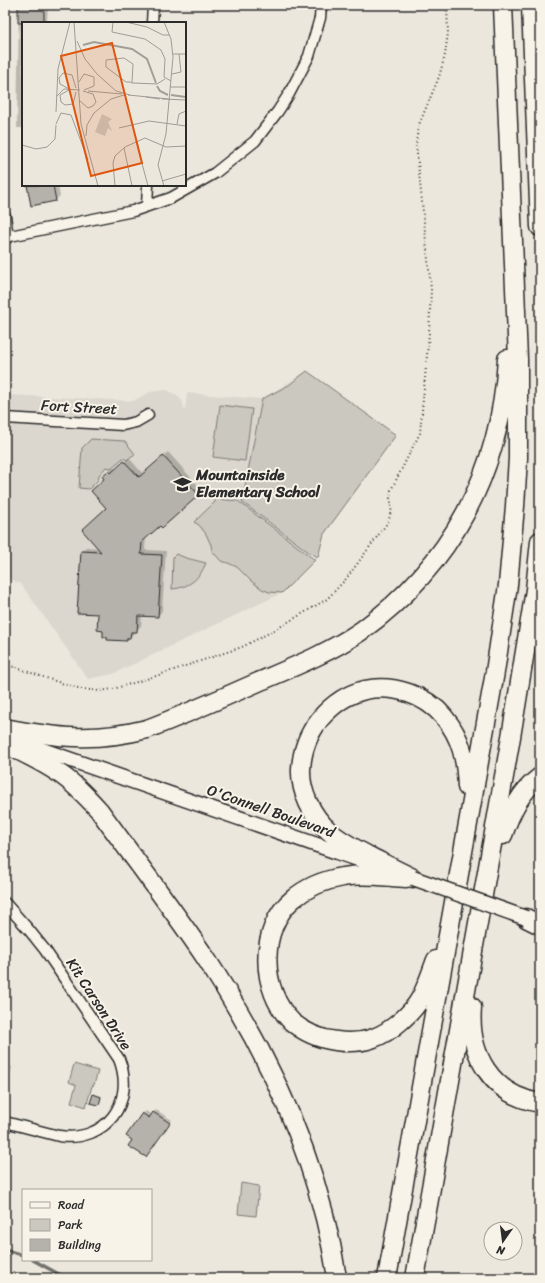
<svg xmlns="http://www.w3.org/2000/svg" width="545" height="1283" viewBox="0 0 545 1283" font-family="Sriracha,sans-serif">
<rect width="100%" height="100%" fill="#ebe7dd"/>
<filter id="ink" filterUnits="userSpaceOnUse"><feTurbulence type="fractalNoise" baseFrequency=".025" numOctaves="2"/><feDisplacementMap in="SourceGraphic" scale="8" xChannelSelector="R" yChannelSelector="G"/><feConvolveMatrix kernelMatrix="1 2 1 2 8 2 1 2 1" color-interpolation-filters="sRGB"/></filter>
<g filter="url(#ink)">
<polygon fill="#dbd7ce" points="307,371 396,435 282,593 113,674 88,679 21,584 5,577 5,396 10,395 133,401 150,392 167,390 178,396 182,401 185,411 187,393 262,399"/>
<g fill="#cbc8bf" stroke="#7b7a75">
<polygon points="307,371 396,435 324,534 318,557 310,553 242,502 262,399 289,385"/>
<polygon points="220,405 252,409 245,461 213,457"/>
<polygon points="91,439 125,441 135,454 135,455 133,455 127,460 123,458 111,468 106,467 99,475 98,480 89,489 79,488 82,448"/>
<polygon points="216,499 238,501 315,560 282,593 269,592 262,589 251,581 237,567 228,563 221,561 212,551 211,545 206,534 199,525 194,522 215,502"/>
<path d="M 176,554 L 186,558 L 206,563 C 200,578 189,588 172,589 L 173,557 Z"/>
<polygon points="74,1064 98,1071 94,1085 92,1086 86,1107 71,1102 76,1085 69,1082"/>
<polygon points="241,1183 259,1186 256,1216 238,1214"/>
</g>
<g fill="#0003">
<polygon points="19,5 48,5 47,23 23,23 23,128 17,128"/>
<polygon points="28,185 58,185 60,196 56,200"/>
<polygon points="168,452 202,490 146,537 145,550 166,551 162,611 158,616 142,615 141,626 136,631 134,631 134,633 127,640 99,613 82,551 86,547 99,548 107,508 106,479 108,472 113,467 116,469 129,458 143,474"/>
<polygon points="5,1064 12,1067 7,1085 5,1088"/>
<polygon points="95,1094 102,1096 99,1104 93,1095"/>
<polygon points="156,1110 172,1120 148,1153 133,1140 143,1114 146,1111 152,1115"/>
</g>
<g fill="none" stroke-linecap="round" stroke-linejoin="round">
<g stroke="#72716c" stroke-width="3.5">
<polyline points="5,1250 23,1255"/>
<polyline points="33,1260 66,1278"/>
</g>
</g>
<g fill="#b5b2ab" stroke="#2b2b2b">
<polygon points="18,5 44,6 44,23 18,23"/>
<polygon points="27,185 53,185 56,201 31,206"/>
<polygon points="163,456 199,495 162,528 160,526 142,542 141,554 162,555 158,617 138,616 137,632 131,632 130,638 127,638 127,641 107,640 107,637 103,637 103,631 97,630 98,614 77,613 81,551 101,552 82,530 106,508 91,491 104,479 102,476 108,471 111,473 124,461 139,477"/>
<polygon points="93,1094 101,1097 99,1105 90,1103"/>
<polygon points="153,1112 170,1123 146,1157 128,1146 132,1140 126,1136 142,1113 149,1118"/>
</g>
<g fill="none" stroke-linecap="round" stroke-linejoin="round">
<defs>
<g id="minor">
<polyline points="152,23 153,5"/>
<polyline points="147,206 148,185"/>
<polyline points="5,216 8,237"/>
<polyline points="5,237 133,211 171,198 215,173 255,141 278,111 289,94 309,56 320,18 321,5"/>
<polyline points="5,418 123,425 136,422 148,415"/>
<path d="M 5,903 L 29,930 L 45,950 L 119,1059 C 136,1102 106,1143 59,1136 L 5,1122"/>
</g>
<polyline id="secondary" points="5,737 369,863"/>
<g id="motorway">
<polyline points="531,5 540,227"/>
<path d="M 5,728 C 57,738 95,742 147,729 C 184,715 220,699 256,683 C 291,668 329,653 361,631 C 452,565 501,471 507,359"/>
<path d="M 5,744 C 24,753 43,762 60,774 C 75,784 87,797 99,810 C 135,860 173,909 207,960 C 270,1056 320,1164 337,1278"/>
<path d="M 503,835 C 511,812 520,792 540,777"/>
<path d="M 406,878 C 386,877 363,873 343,877 C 325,880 307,887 293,899 C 258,928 260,991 292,1022 C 305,1033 320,1039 336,1041 C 363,1045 382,1038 402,1020 C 409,1014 416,1006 420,999 C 427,986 431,973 436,960"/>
<path d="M 413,878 C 398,871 383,863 367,855 C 354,848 340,841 329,831 C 312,816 300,792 301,769 C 302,751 308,734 320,719 C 331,706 347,694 365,690 C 393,684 426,695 444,717 C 462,738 466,761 467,787"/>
<polyline points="526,918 540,925"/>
<path d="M 472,1007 C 468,1054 491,1095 540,1103"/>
<polyline points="387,1278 495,672 508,585 515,506 518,458 518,359 503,5"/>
<polyline points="415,1278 511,737 535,590 540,541"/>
</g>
</defs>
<use href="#minor" stroke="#2b2b2b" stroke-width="13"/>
<use href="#secondary" stroke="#2b2b2b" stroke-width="17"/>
<use href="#motorway" stroke="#2b2b2b" stroke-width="21"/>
<polyline stroke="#2b2b2b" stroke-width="2" stroke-dasharray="1 3" stroke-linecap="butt" points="5,664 64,684 82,689 99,691 113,689 150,678 242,647 273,631 327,599 346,579 388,522 392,508 390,498 391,490 420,433 429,333 431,289 416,144 418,127 439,77 445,55 448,33 447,5"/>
<use href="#minor" stroke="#f7f3e8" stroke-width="10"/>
<use href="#secondary" stroke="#f7f3e8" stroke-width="14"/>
<use href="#motorway" stroke="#f7f3e8" stroke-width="18"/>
<defs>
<polyline id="secondary-bridge" points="413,878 526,918"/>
</defs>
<use href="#secondary-bridge" stroke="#2b2b2b" stroke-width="17" stroke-linecap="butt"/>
<use href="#secondary-bridge" stroke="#f7f3e8" stroke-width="14"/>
</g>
</g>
<defs>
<symbol id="school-bare" viewBox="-9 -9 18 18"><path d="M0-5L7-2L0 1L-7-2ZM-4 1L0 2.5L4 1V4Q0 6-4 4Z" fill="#2b2b2b" stroke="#f7f3e8" stroke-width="2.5" paint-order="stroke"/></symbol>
</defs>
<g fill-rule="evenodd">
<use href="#school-bare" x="170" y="472" width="25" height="25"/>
</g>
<g text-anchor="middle" stroke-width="4" stroke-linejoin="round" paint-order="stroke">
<g font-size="15" fill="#2b2b2b" stroke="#f7f3e8">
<text transform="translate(79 407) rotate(3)" y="5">Fort Street</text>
<text transform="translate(271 811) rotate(19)" y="5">O'Connell Boulevard</text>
<text transform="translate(99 1004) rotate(57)" y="5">Kit Carson Drive</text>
</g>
<g font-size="15" font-weight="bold" fill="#2b2b2b" stroke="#f7f3e8" text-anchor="start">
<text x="196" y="480">Mountainside<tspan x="196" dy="17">Elementary School</tspan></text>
</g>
</g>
<g transform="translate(22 22)">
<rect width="164" height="164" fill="#ebe7dd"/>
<path d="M 80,92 L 90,97 L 86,100 L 90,109 L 86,106 L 83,114 L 73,110 Z" fill="#cbc8bf"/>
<path fill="none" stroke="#a29f98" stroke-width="2" d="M 61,23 L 72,20 L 110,27 L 125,37 L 134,61M 135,64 L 138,69 L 146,73M 149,73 L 164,75"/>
<path fill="none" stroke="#9e9c96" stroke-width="1" d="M 52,0 L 59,102 L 76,164M 91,0 L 90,10 L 123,17 L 139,28 L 143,37 L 142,55 L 149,59M 104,0 L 125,5 L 141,13 L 147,13M 55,19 L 63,37 L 75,52 L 94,69 L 108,73M 151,32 L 164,32M 150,52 L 159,50 L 157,32M 57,60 L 62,52 L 72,55 L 72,64 L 62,68M 110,61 L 111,42 L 102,36 L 84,38 L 84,45 L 104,60 L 108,60 L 110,61 L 111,61 L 135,62 L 143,57M 148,65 L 164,65M 47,68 L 38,73 L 39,80 L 43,83 L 51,82 L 54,70M 49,68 L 38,62 L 37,56 L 41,51 L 50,53 L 54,66M 66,69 L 100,72M 106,73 L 147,77M 35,74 L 42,67 L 58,68M 124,75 L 138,77M 140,77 L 164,78M 58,79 L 66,86 L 71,84 L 74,80 L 71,72 L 61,69M 34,90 L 36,47 L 48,0M 34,102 L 39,91 L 49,93 L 66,138M 155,102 L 157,92 L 164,89M 97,106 L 127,99 L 164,104M 64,114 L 65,103 L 72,91 L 89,77 L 102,73M 114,119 L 126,164M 0,123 L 14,127 L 25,125 L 33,117 L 34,103M 102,126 L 110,164M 140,159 L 164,152M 93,164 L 91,141 L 93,134 L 103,125 L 123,116 L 144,125 L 164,124M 142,164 L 136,143 L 144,112 L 151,35 L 149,17 L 142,0"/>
<path fill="#df570e" fill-opacity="0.15" stroke="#df570e" stroke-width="2" d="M 90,21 L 120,141 L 69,154 L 39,34 Z"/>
<rect width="164" height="164" fill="none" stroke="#2b2b2b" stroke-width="2"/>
</g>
<rect width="545" height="1283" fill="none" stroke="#f7f3e8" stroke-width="20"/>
<rect x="10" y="10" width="525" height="1263" fill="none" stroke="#2b2b2b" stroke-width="1.5" filter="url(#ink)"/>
<rect x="22" y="1189" width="130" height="72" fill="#f7f3e8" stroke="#a5a39c"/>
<rect x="30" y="1202" width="20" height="6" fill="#f7f3e8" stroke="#a5a39c"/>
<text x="58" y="1209" font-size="12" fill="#2b2b2b">Road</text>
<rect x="30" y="1219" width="20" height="12" fill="#cbc8bf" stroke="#a5a39c"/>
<text x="58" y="1229" font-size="12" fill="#2b2b2b">Park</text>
<rect x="30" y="1239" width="20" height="12" fill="#b5b2ab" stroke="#a5a39c"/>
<text x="58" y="1249" font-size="12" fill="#2b2b2b">Building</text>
<g transform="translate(503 1241) rotate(194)"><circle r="19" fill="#f7f3e8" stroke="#a5a39c"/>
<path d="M0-3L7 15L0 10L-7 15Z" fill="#2b2b2b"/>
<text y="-6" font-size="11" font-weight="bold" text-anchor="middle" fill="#2b2b2b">N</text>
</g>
</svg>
